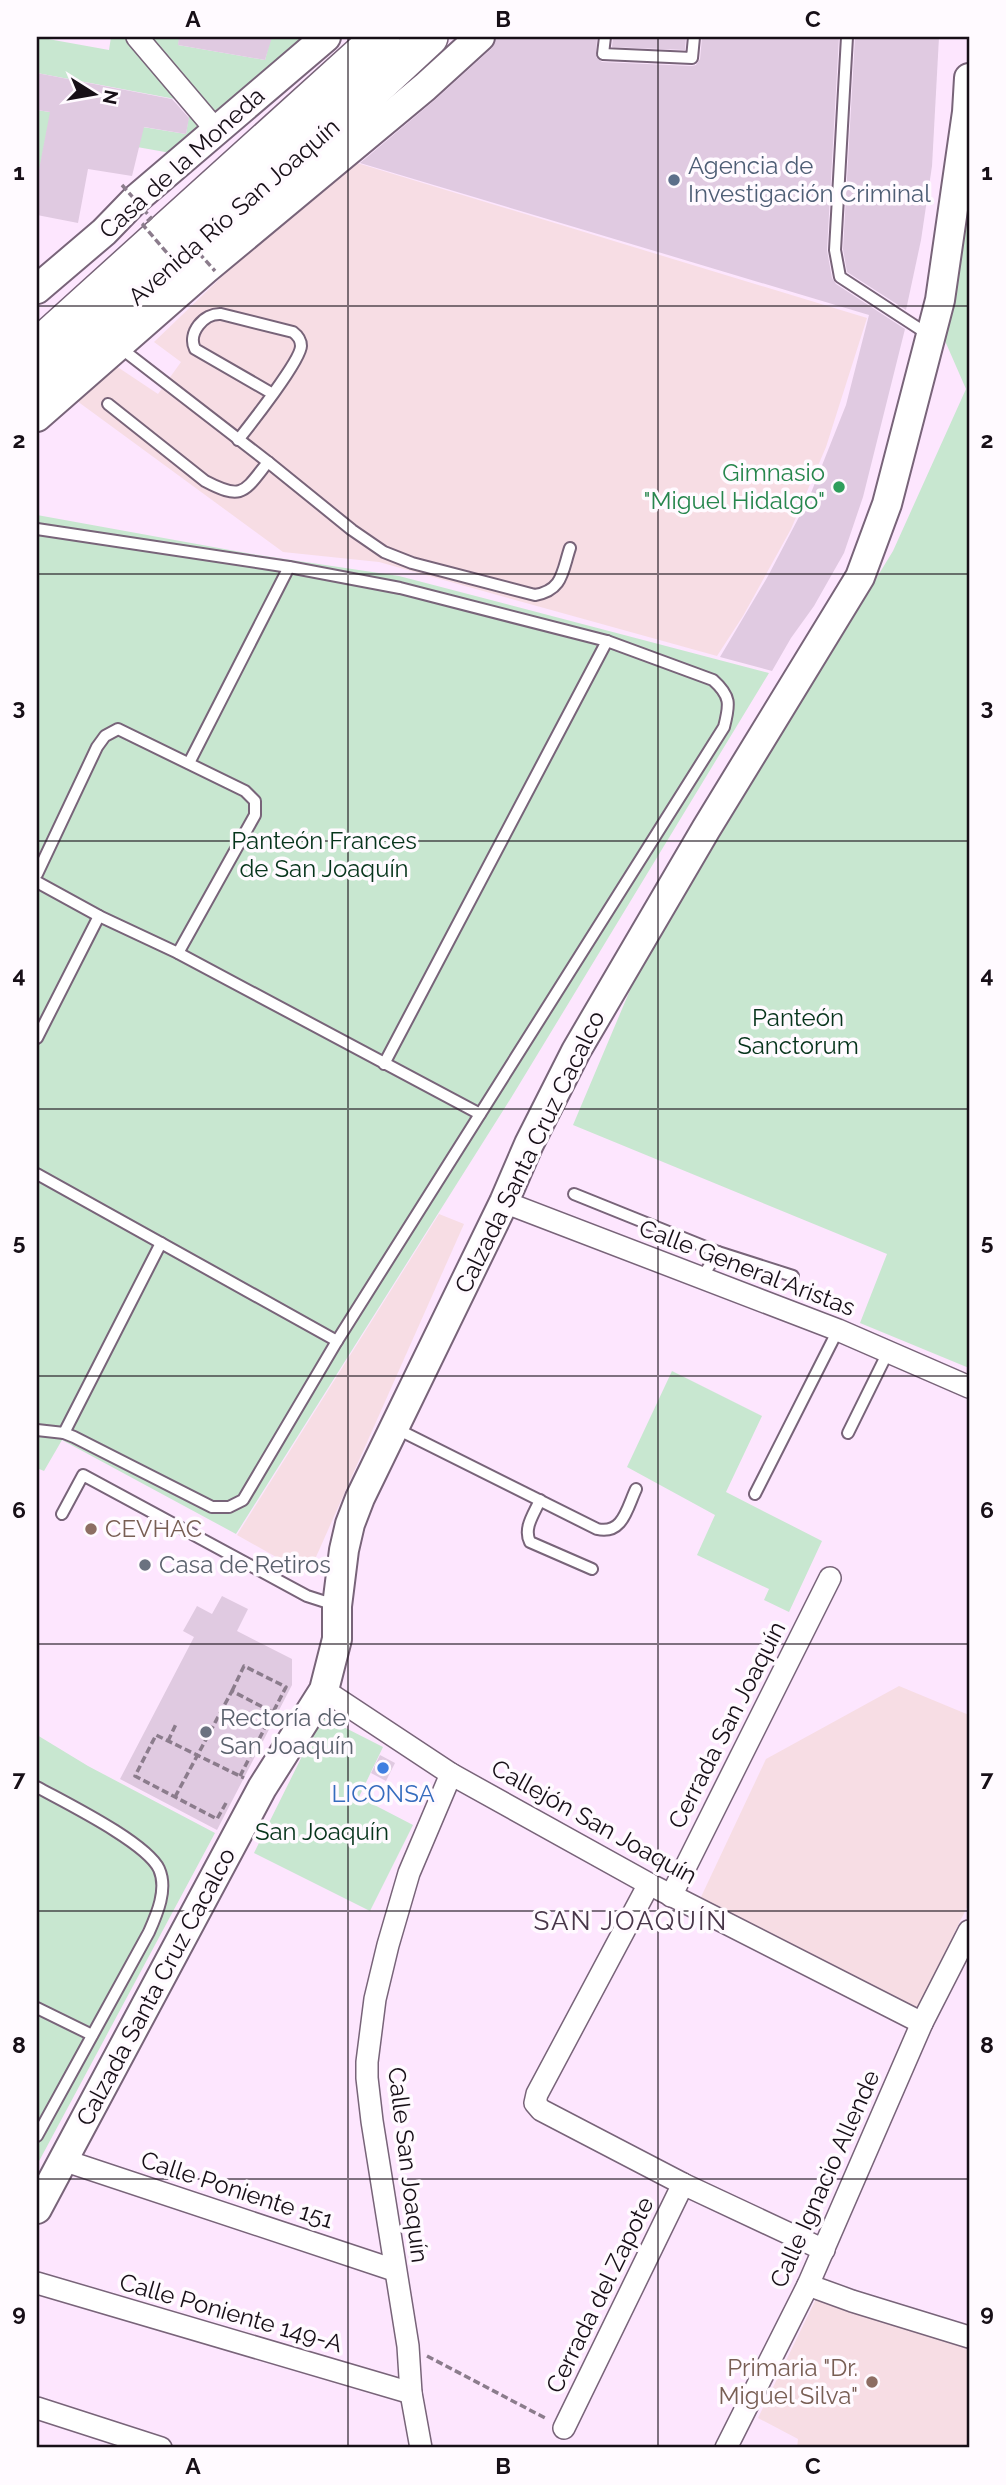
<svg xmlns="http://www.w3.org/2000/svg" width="1006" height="2485" viewBox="0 0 1006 2485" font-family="Raleway,sans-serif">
<rect width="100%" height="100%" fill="#fde6fe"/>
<g fill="#f7dde4">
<polygon points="344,159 867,318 826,447 791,529 743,616 717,656 379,562 283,552 77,401 116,366 158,394 181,362 154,342"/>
<polygon points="439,1214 464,1224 308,1575 237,1535"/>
<polygon points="899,1686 969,1715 969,1903 915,2014 701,1897 766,1759"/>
<polygon points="817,2297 843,2310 850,2304 969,2346 969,2448 797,2448 798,2439 758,2418"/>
</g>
<g fill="#c8e7d0">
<polygon points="37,37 109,50 111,37 180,37 178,45 265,60 271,37 317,37 182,155 47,131 37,183 37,110 186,134 191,102 37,73"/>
<polygon points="969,205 969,1368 860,1323 887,1254 573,1125 644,957 893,551 966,389 942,334"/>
<polygon points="37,515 258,555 399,576 769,673 511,1098 236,1534 62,1440 44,1471 37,1468"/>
<polygon points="672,1371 762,1416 726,1492 822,1541 789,1612 764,1600 769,1589 697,1555 715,1515 627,1467"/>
<polygon points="322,1716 383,1747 359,1797 413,1825 370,1911 254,1853"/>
<polygon points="37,1735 88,1766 215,1833 37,2165"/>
</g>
<g fill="#e0cae1">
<polygon points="179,37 272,37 265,60 178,45"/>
<polygon points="496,37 597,37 596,57 602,62 692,66 696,65 700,59 702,37 839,37 827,250 832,278 836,284 905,329 863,497 844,553 814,606 791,638 772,671 720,657 768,576 809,498 846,405 869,315 360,163 436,99 491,49"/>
<polygon points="613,37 686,37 685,50 612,47"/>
<polygon points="855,37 939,37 932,166 921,240 906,310 847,272 843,249"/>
<polygon points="37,73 172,99 189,118 186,134 144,127 132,176 88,169 78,223 37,215 37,180 50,112 37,110"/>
<polygon points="222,1596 248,1609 237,1631 292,1659 292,1685 217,1830 120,1779 194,1637 183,1631 197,1606 212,1614"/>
<polygon points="380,1755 395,1763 386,1781 371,1773"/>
</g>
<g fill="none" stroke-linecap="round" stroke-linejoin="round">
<defs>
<g id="lane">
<polyline points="605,37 603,54 692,58 694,37"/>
<polyline points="847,37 835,250 840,277 929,335"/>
<path d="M 118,346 L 268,462 L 352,530 L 384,552 L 412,563 L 535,595 C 563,590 562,572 570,548"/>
<path d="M 108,404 L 205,481 C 243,501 244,492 268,462"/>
<path d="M 238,440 C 250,425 301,360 301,346 C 301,339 297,335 293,332 L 221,314 C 204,313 187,333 195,349 L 273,394"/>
<path d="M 37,529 L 289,567 L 400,588 L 607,641 L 713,680 C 731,696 730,704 724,727 L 337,1341 L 243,1500 L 229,1507 L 212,1507 L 74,1437 L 64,1433 L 37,1430"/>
<polyline points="189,763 289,567"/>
<polyline points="37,874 97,747 105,736 118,729 245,791 255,801 255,815 178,953"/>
<polyline points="37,882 99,916 178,953 480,1114"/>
<polyline points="37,1038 99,916"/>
<polyline points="384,1064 607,641"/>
<polyline points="37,1174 337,1341"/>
<polyline points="574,1194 718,1252"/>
<polyline points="701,1279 718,1252 793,1276"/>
<path d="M 395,1428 L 597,1529 C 623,1535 627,1508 636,1489"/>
<polyline points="64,1433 161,1243"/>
<polyline points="848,1433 888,1352"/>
<polyline points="755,1494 838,1330"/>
<path d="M 540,1500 C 534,1514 523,1528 530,1542 L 592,1569"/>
<polyline points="62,1514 83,1475 307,1596 335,1605"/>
<path d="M 37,1787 C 64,1802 146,1842 159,1869 C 168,1889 157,1914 149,1932 L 37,2136"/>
<polyline points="37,2008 92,2035"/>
</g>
<g id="street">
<polyline points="137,37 216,130"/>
<polyline points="504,1202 838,1330 969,1387"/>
<polyline points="324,1690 451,1774 649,1884 922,2023"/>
<polyline points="649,1884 537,2094 535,2103 541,2110 683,2184 824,2250"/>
<polyline points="671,1896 830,1578"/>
<polyline points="63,2160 394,2270"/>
<polyline points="37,2283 411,2393"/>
<polyline points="808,2285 852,2301 969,2337"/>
<polyline points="37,2408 161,2448"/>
<polyline points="564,2428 683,2184"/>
<polyline points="421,2448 411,2393 408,2346 372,2121 367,2078 367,2062 375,1999 388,1945 409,1873 451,1774"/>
<polyline points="726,2448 808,2285 922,2023 969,1931"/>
</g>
<g id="secondary">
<polyline points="37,289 104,232 135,200 326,37"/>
<polyline points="37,417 206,269 425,87 480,37"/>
<polyline points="37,2209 262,1788 324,1690 337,1639 337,1606 344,1550 350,1524 360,1498 504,1202 529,1144 576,1051 706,829 860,577 887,504 940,300 967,112 969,78"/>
</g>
<g id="highway">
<polyline points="37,348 381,37"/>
<polyline points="37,385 159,275 330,129 429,37"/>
</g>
</defs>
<use href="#lane" stroke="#786479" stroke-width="14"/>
<use href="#street" stroke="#786479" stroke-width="24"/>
<use href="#secondary" stroke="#786479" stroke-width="32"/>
<use href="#highway" stroke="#786479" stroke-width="40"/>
<g stroke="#8b7c8c" stroke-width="3.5" stroke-dasharray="7 3.5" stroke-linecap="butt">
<polyline points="232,1691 244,1666 286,1687 239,1778"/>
<polyline points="168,1741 176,1724"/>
<polyline points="175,1797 232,1691 278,1715"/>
<polyline points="226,1803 217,1819 135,1776 156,1735 244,1778"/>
<polyline points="427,2356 547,2419"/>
</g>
<use href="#lane" stroke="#fff" stroke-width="10"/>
<use href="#street" stroke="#fff" stroke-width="21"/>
<use href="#secondary" stroke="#fff" stroke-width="28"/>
<use href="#highway" stroke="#fff" stroke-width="37"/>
<polyline stroke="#8b7c8c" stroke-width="3.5" stroke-dasharray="7 3.5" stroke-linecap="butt" points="122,185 151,218 143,225 180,268 198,252 215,271"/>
</g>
<path fill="none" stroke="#170f17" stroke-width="2" stroke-opacity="0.55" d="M 348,37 L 348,2448M 658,37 L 658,2448M 37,306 L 969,306M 37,574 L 969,574M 37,841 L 969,841M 37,1109 L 969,1109M 37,1376 L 969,1376M 37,1644 L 969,1644M 37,1911 L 969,1911M 37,2179 L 969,2179"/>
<circle fill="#5c6f8a" stroke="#fffaff" stroke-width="2.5" cx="674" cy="180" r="7"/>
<circle fill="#2e9e5b" stroke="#fffaff" stroke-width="2.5" cx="839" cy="487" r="7"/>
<g fill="#8d6e63" stroke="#fffaff" stroke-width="2.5">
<circle cx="91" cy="1529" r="7"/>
<circle cx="872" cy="2382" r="7"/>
</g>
<g fill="#6b7280" stroke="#fffaff" stroke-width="2.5">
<circle cx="145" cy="1565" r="7"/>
<circle cx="206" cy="1732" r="7"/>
</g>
<circle fill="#3f7fe0" stroke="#fffaff" stroke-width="2.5" cx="383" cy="1768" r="7"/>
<g text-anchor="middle" stroke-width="7" stroke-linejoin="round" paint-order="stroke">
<g font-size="24" fill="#170f17" stroke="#fffaff">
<text transform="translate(182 163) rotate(-42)" y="8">Casa de la Moneda</text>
<text transform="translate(234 212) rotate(-41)" y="8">Avenida Río San Joaquín</text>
<text transform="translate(530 1152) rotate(-64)" y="8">Calzada Santa Cruz Cacalco</text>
<text transform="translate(747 1268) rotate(21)" y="8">Calle General Aristas</text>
<text transform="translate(727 1725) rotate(-63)" y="8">Cerrada San Joaquín</text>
<text transform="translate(594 1822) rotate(29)" y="8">Callejón San Joaquín</text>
<text transform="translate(156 1987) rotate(-62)" y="8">Calzada Santa Cruz Cacalco</text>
<text transform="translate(408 2165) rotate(83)" y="8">Calle San Joaquín</text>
<text transform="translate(825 2179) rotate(-66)" y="8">Calle Ignacio Allende</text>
<text transform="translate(237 2190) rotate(18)" y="8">Calle Poniente 151</text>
<text transform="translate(600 2295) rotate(-64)" y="8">Cerrada del Zapote</text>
<text transform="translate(231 2313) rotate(16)" y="8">Calle Poniente 149-A</text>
</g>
<g font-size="24" fill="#4e5e75" stroke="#fffaff" text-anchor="start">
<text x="688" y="174">Agencia de<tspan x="688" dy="28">Investigación Criminal</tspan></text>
</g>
<g font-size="24" fill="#27864d" stroke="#fffaff" text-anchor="end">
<text x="825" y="481">Gimnasio<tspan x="825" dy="28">"Miguel Hidalgo"</tspan></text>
</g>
<g font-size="24" fill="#06341b" stroke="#fffaff">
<text x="324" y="849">Panteón Frances<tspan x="324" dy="28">de San Joaquín</tspan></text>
<text x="798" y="1026">Panteón<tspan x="798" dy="28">Sanctorum</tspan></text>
<text x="322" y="1840">San Joaquín</text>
</g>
<g font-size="24" fill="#785e54" stroke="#fffaff" text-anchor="start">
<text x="105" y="1537">CEVHAC</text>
<text x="858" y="2376" text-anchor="end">Primaria "Dr.<tspan x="858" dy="28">Miguel Silva"</tspan></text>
</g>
<g font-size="24" fill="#5b616d" stroke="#fffaff" text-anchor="start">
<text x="159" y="1573">Casa de Retiros</text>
<text x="220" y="1726">Rectoría de<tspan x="220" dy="28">San Joaquín</tspan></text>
</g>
<g font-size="24" fill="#366cbe" stroke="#fffaff">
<text x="383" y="1802">LICONSA</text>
</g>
<g font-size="26" letter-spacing="2" fill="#483649" stroke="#fffaff">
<text x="631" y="1930">SAN JOAQUÍN</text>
</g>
</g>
<rect width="1006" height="2485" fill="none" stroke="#fffaff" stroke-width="77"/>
<g transform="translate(94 94) rotate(101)" stroke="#fffaff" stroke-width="5" paint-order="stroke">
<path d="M0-5L12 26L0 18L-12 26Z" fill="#170f17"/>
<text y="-10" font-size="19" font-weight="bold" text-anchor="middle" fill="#170f17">N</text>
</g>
<rect x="38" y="38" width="930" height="2408" fill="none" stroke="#170f17" stroke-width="2.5"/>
<g font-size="23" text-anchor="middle" font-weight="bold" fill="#170f17">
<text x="193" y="27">A</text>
<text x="503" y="27">B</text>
<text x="813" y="27">C</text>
<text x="19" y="180">1</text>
<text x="987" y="180">1</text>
<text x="19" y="448">2</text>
<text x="987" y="448">2</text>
<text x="19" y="715">3</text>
<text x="987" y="715">3</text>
<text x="19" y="983">4</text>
<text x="987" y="983">4</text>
<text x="19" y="1250">5</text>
<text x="987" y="1250">5</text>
<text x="19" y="1518">6</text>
<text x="987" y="1518">6</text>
<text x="19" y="1786">7</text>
<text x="987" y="1786">7</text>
<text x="19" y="2053">8</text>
<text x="987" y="2053">8</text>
<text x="19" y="2321">9</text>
<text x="987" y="2321">9</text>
<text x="193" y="2474">A</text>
<text x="503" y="2474">B</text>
<text x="813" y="2474">C</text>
</g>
</svg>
